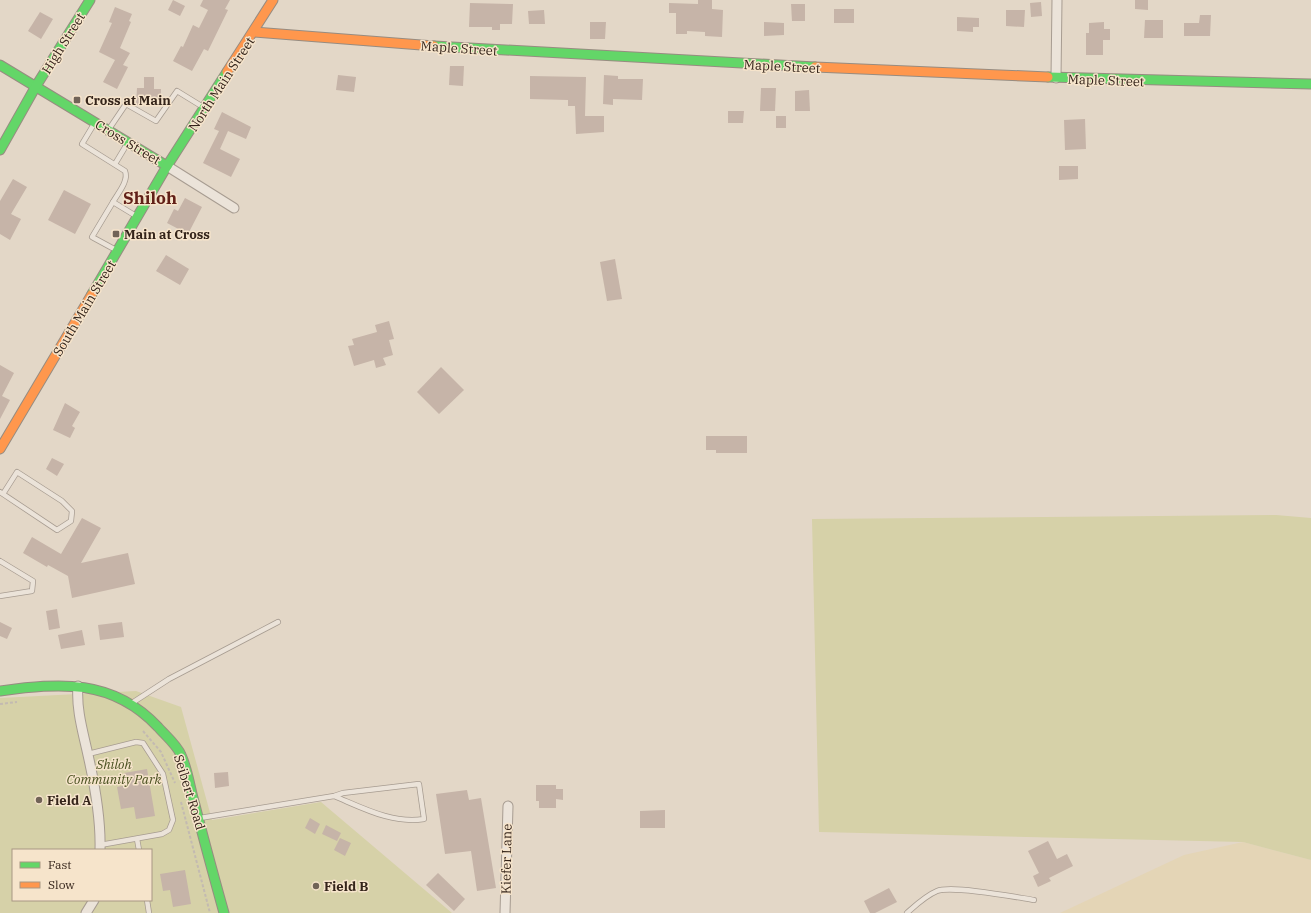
<svg xmlns="http://www.w3.org/2000/svg" width="1311" height="913" viewBox="0 0 1311 913" font-family="'IBM Plex Serif',serif">
<rect width="100%" height="100%" fill="#e3d7c7"/>
<polygon fill="#e4d5b6" points="1243,842 1311,860 1311,913 1060,913 1184,855"/>
<g fill="#d6d1a8" fill-rule="evenodd">
<polygon points="1276,515 1311,518 1311,860 1243,842 819,832 812,519"/>
<path d="M 136,691 L 181,707 L 212,820 L 321,802 L 452,913 L 0,913 L 0,698 ZM 13,850 L 151,850 L 151,900 L 13,900 Z"/>
</g>
<g fill="#c6b4a8">
<polygon points="173,0 185,6 180,16 168,10"/>
<polygon points="203,0 230,0 225,9 228,10 208,51 204,49 192,71 173,61 181,46 183,47 193,25 199,28 208,10 200,6"/>
<polygon points="698,0 712,0 712,9 723,10 722,37 705,36 705,32 687,31 687,34 676,34 676,13 669,13 669,3 698,4"/>
<polygon points="1135,0 1148,0 1148,10 1135,9"/>
<polygon points="1041,2 1042,16 1031,17 1030,3"/>
<polygon points="470,3 513,4 512,24 500,24 500,30 492,30 492,27 469,27"/>
<polygon points="791,4 805,4 805,21 792,21"/>
<polygon points="115,7 132,14 129,21 131,22 120,48 130,53 123,65 128,67 117,89 103,82 115,60 99,52 112,23 109,22"/>
<rect x="834" y="9" width="20" height="14"/>
<polygon points="544,10 545,24 529,24 528,11"/>
<polygon points="1006,10 1025,10 1024,27 1006,26"/>
<polygon points="40,12 53,19 41,39 28,31"/>
<polygon points="1200,15 1211,15 1210,36 1184,36 1184,23 1199,23"/>
<polygon points="957,17 979,18 979,27 973,27 973,32 957,31"/>
<polygon points="1145,20 1163,20 1163,38 1144,38"/>
<polygon points="590,22 606,22 605,39 590,39"/>
<polygon points="764,22 784,23 784,35 764,36"/>
<polygon points="1104,22 1104,29 1110,29 1110,40 1103,40 1103,55 1086,55 1086,33 1089,33 1089,23"/>
<polygon points="450,66 464,66 463,86 449,85"/>
<polygon points="338,75 356,77 354,92 336,90"/>
<polygon points="604,75 618,76 618,79 643,79 642,100 613,99 613,105 603,104"/>
<polygon points="530,76 586,77 585,116 604,116 604,132 576,134 575,106 568,106 568,100 530,99"/>
<polygon points="144,77 154,77 154,89 161,89 161,105 136,105 137,88 144,88"/>
<polygon points="761,88 776,88 775,111 760,111"/>
<polygon points="809,90 810,111 795,111 795,91"/>
<polygon points="728,111 744,111 743,123 728,123"/>
<polygon points="222,112 251,127 246,139 228,131 220,149 240,159 231,177 203,163 219,131 214,129"/>
<rect x="776" y="116" width="10" height="12"/>
<polygon points="1085,119 1086,149 1065,150 1064,120"/>
<polygon points="1059,166 1078,166 1078,179 1059,180"/>
<polygon points="13,179 27,187 11,214 21,219 10,240 0,234 0,201"/>
<polygon points="64,190 91,204 75,234 48,220"/>
<polygon points="185,198 202,207 188,234 167,223 174,209 178,211"/>
<polygon points="166,255 189,269 180,285 156,271"/>
<polygon points="615,259 622,299 607,301 600,262"/>
<polygon points="389,321 394,339 389,340 393,355 383,358 386,365 376,368 374,360 354,366 348,346 354,345 352,339 377,332 375,325"/>
<polygon points="0,365 14,373 2,396 10,400 0,419"/>
<polygon points="441,367 464,390 439,414 417,392"/>
<polygon points="65,403 80,412 72,426 75,428 70,438 53,430"/>
<polygon points="706,436 747,436 747,453 716,453 716,450 706,450"/>
<polygon points="52,458 64,464 57,476 46,469"/>
<polygon points="82,518 101,528 81,563 128,553 135,584 72,598 68,576 48,565 47,567 23,553 32,537 61,554"/>
<polygon points="57,609 60,628 49,630 46,611"/>
<polygon points="0,622 12,628 7,639 0,636"/>
<polygon points="122,622 124,637 100,640 98,625"/>
<polygon points="82,630 85,645 61,649 58,635"/>
<polygon points="147,769 155,816 136,819 134,807 121,809 117,787 126,785 124,773"/>
<polygon points="228,772 229,786 215,788 214,773"/>
<polygon points="536,785 556,785 556,789 563,789 563,800 556,799 556,808 539,808 539,801 536,801"/>
<polygon points="467,790 469,800 481,798 496,888 477,891 471,851 445,854 436,794"/>
<polygon points="665,810 665,828 640,828 640,811"/>
<polygon points="310,818 320,824 315,834 305,828"/>
<polygon points="326,825 341,833 337,841 322,834"/>
<polygon points="340,838 351,843 345,856 334,850"/>
<polygon points="1048,841 1057,859 1067,854 1073,866 1049,878 1051,881 1038,887 1033,876 1039,873 1028,851"/>
<polygon points="185,870 191,904 173,907 170,890 163,891 160,874"/>
<polygon points="438,873 465,899 454,911 426,885"/>
<polygon points="889,888 897,902 875,913 870,913 864,901"/>
</g>
<g fill="none" stroke-linecap="round" stroke-linejoin="round">
<defs>
<g id="lane">
<path d="M 94,124 L 82,144 L 125,171 C 129,181 118,193 113,202 L 136,216"/>
<polyline points="109,129 126,104 156,121 177,91 203,107"/>
<polyline points="115,164 127,144"/>
<polyline points="113,202 92,237 116,250"/>
<polyline points="0,492 57,530 71,521 72,511 62,501 17,472 3,494"/>
<polyline points="0,561 33,581 32,591 0,596"/>
<polyline points="132,703 169,679 278,622"/>
<polyline points="88,754 136,742 143,743 163,774 173,820 169,830 162,834 100,845"/>
<path d="M 200,818 L 334,796 L 343,793 L 419,784 L 424,819 C 392,824 363,808 334,796"/>
<polyline points="137,839 139,850"/>
<polyline points="147,900 149,913"/>
<path d="M 907,913 C 916,905 925,896 937,891 C 952,885 1015,897 1034,900"/>
</g>
<g id="street">
<polyline points="1056,78 1057,0"/>
<polyline points="167,166 234,208"/>
<path d="M 78,686 C 76,709 83,732 88,755 C 95,786 101,818 100,850"/>
<polyline points="86,913 94,900"/>
<polyline points="505,913 508,806"/>
</g>
<g id="fast">
<polyline points="434,46 815,67"/>
<polyline points="0,65 167,166"/>
<polyline points="1048,77 1311,84"/>
<polyline points="0,150 36,86 90,0"/>
<polyline points="92,294 167,166 227,72"/>
<path d="M 0,691 C 60,683 112,678 158,727 C 165,735 177,745 181,755 C 188,770 190,789 195,805 C 204,841 214,877 224,913"/>
</g>
<g id="slow">
<polyline points="254,32 434,46"/>
<polyline points="815,67 1048,77"/>
<polyline points="227,72 273,0"/>
<polyline points="0,449 92,294"/>
</g>
</defs>
<use href="#lane" stroke="#a79c91" stroke-width="6"/>
<use href="#street" stroke="#a79c91" stroke-width="11"/>
<use href="#fast" stroke="#978c81" stroke-width="11"/>
<use href="#slow" stroke="#978c81" stroke-width="11"/>
<g stroke="#c3bab1" stroke-width="2" stroke-dasharray="3 2" stroke-linecap="butt">
<polyline points="0,704 17,702"/>
<polyline points="143,731 161,752 175,783"/>
<polyline points="181,802 210,913"/>
</g>
<use href="#lane" stroke="#ebe3d9" stroke-width="4.5"/>
<use href="#street" stroke="#ebe3d9" stroke-width="9"/>
<use href="#fast" stroke="#63d668" stroke-width="9"/>
<use href="#slow" stroke="#ff974d" stroke-width="9"/>
</g>
<g fill="#716357" stroke="#f6e4cb" stroke-width="1.5">
<rect x="73" y="96" width="8" height="8" rx="2"/>
<rect x="112" y="230" width="8" height="8" rx="2"/>
<circle cx="39" cy="800" r="4"/>
<circle cx="316" cy="886" r="4"/>
</g>
<g text-anchor="middle" stroke-width="3" stroke-linejoin="round" paint-order="stroke">
<g font-size="13" fill="#34241a" stroke="#f6e4cb">
<text transform="translate(63 43) rotate(-58)" y="5">High Street</text>
<text transform="translate(459 48) rotate(4)" y="5">Maple Street</text>
<text transform="translate(782 66) rotate(3)" y="5">Maple Street</text>
<text transform="translate(1106 80) rotate(2)" y="5">Maple Street</text>
<text transform="translate(221 84) rotate(-57)" y="5">North Main Street</text>
<text transform="translate(128 142) rotate(31)" y="5">Cross Street</text>
<text transform="translate(84 308) rotate(-59)" y="5">South Main Street</text>
<text transform="translate(190 792) rotate(73)" y="5">Seibert Road</text>
<text transform="translate(506 859) rotate(-89)" y="5">Kiefer Lane</text>
</g>
<g font-size="13" font-weight="bold" fill="#34241a" stroke="#f6e4cb" text-anchor="start">
<text x="85" y="105">Cross at Main</text>
<text x="124" y="239">Main at Cross</text>
<text x="47" y="805">Field A</text>
<text x="324" y="891">Field B</text>
</g>
<g font-size="13" font-style="italic" fill="#4a5120" stroke="#f6e4cb">
<text x="114" y="769">Shiloh<tspan x="114" dy="15">Community Park</tspan></text>
</g>
<g font-size="17" font-weight="bold" fill="#622018" stroke="#f6e4cb">
<text x="150" y="204">Shiloh</text>
</g>
</g>
<rect x="12" y="849" width="140" height="52" fill="#f6e4cb" stroke="#a89784"/>
<rect x="20" y="862" width="20" height="6" fill="#63d668" stroke="#a89784"/>
<text x="48" y="869" font-size="12" fill="#34241a">Fast</text>
<rect x="20" y="882" width="20" height="6" fill="#ff974d" stroke="#a89784"/>
<text x="48" y="889" font-size="12" fill="#34241a">Slow</text>
</svg>
